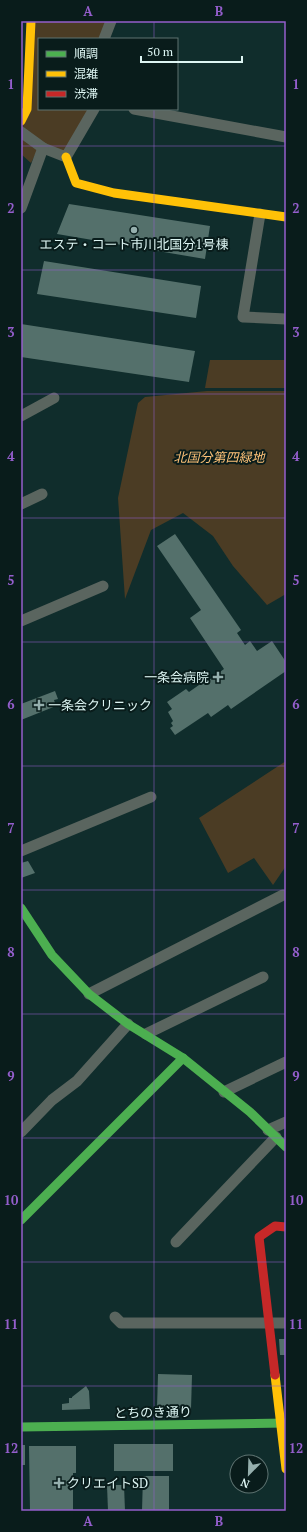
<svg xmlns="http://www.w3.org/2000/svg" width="307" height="1532" viewBox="0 0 307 1532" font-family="'PT Serif','Noto Sans JP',serif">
<rect width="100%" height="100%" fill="#102d2c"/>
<g fill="#4b3c24">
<polygon points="31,21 111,21 105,39 39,39 39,109 94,109 66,157 21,132"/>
<polygon points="21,133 39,147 31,163 21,154"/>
<polygon points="210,360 286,360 286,388 205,388"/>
<polygon points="207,391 286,391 286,594 267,605 233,566 213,536 183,513 151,530 125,599 118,498 138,403 145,397"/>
<polygon points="286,761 286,866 273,885 254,858 228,873 199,818"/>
</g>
<g fill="#54706b">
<polygon points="69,204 210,226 205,259 57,234"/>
<polygon points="44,261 201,286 196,318 37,294"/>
<polygon points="21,324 195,351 189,382 21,357"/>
<polygon points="175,534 241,630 237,633 245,645 250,641 257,651 272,641 286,662 286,671 231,709 228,705 211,717 208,713 175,735 170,728 173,726 171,723 173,721 168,712 172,709 167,702 186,689 189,692 199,685 196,681 206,675 209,680 224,669 190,618 201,610 157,546"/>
<polygon points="55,691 58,699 54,700 56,706 21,720 21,704"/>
<polygon points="28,861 35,873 21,878 21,863"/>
<polygon points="279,1339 286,1339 286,1355 280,1355"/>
<polygon points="158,1374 192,1375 191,1409 157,1408"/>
<polygon points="86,1386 89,1391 90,1409 62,1410 62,1404 69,1403 69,1398 72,1398 72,1397"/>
<rect x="114" y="1444" width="59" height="27"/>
<rect x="21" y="1445" width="4" height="20"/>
<polygon points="29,1446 76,1446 76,1473 73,1473 73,1511 30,1511"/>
<polygon points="143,1476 169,1476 169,1511 142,1511"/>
<polygon points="107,1485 124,1485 125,1511 108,1511"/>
</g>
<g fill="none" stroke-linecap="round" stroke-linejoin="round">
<g stroke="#5a655f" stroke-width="11">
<polyline points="104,39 111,21"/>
<polyline points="134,109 286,137"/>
<polyline points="21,132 43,148 66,157 94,109"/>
<polyline points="21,208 43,148"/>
<polyline points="260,214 243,317 286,319"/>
<polyline points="21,416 54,398"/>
<polyline points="21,504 42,494"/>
<polyline points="21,621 103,586"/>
<polyline points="21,851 151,797"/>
<polyline points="89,994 283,895"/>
<polyline points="146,1034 263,977"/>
<polyline points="224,1092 286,1062"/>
<polyline points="268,1130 286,1122"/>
<polyline points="21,1132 52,1100 77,1081 128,1024"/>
<polyline points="176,1242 276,1137"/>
<polyline points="115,1317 121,1323 286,1323"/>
</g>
<g stroke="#4caf50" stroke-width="9">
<polyline points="21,908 52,955 89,994 128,1024 183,1058 250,1112 286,1147"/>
<polyline points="21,1220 183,1058"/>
<polyline points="21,1427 286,1423"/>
</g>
<g stroke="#ffc107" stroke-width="9">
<polyline points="21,121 27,109 31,21"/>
<polyline points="66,157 76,183 114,193 286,217"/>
<polyline points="275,1375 286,1469"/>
</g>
<polyline stroke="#c62828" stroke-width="9" points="275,1375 259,1237 275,1226 286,1227"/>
</g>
<path fill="none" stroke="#945ecc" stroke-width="1" stroke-opacity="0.55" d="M 154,21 L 154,39M 154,109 L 154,1511M 21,146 L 286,146M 21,270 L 286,270M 21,394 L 286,394M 21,518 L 286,518M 21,642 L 286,642M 21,766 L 286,766M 21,890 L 286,890M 21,1014 L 286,1014M 21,1138 L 286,1138M 21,1262 L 286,1262M 21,1386 L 286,1386"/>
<g fill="#95afad" stroke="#091c1b" stroke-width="1.5">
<circle cx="134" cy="230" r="4"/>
<path d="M216 671h4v4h4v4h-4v4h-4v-4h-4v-4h4z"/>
<path d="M37 699h4v4h4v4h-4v4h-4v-4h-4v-4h4z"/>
<path d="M57 1477h4v4h4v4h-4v4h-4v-4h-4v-4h4z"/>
</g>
<g text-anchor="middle" stroke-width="4" stroke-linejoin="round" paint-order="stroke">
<g font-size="13" fill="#ddf5f3" stroke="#091c1b" text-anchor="start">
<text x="134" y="249" text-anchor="middle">エステ・コート市川北国分1号棟</text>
<text x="209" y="682" text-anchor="end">一条会病院</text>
<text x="48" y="710">一条会クリニック</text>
<text x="67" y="1488">クリエイトSD</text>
</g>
<g font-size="13" font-style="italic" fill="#fcc077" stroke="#091c1b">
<text x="219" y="462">北国分第四緑地</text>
</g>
<g font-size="13" fill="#ddf5f3" stroke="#091c1b">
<text transform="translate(153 1412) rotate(-1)" y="5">とちのき通り</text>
</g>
</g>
<rect width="307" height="1532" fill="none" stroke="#091c1b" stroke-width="44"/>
<rect x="38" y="38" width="140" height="72" fill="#091c1b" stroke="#5e7371"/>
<rect x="46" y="51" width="20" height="6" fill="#4caf50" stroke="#5e7371"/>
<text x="74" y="58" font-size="12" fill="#ddf5f3">順調</text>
<rect x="46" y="71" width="20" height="6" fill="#ffc107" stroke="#5e7371"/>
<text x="74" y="78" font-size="12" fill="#ddf5f3">混雑</text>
<rect x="46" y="91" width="20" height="6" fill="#c62828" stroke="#5e7371"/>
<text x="74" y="98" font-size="12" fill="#ddf5f3">渋滞</text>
<g transform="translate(249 1474) rotate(203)"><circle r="19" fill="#091c1b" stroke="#5e7371"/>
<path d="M0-3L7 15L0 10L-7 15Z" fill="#95afad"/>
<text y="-6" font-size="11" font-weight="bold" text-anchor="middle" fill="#ddf5f3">N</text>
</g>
<path d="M141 56v6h101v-6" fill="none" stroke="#ddf5f3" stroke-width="2"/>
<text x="147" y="56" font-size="12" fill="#ddf5f3" stroke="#091c1b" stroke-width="3" paint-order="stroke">50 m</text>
<rect x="22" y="22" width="263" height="1488" fill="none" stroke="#945ecc" stroke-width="1.5"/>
<g font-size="13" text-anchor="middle" font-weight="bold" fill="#945ecc">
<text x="88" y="16">A</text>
<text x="219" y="16">B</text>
<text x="11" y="89">1</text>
<text x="296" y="89">1</text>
<text x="11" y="213">2</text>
<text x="296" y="213">2</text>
<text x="11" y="337">3</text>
<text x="296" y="337">3</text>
<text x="11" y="461">4</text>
<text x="296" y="461">4</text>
<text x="11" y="585">5</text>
<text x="296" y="585">5</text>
<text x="11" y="709">6</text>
<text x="296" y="709">6</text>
<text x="11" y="833">7</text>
<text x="296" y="833">7</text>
<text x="11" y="957">8</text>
<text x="296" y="957">8</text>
<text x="11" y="1081">9</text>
<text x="296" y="1081">9</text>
<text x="11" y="1205">10</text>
<text x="296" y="1205">10</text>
<text x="11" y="1329">11</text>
<text x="296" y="1329">11</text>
<text x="11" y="1453">12</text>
<text x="296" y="1453">12</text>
<text x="88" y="1526">A</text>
<text x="219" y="1526">B</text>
</g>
</svg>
